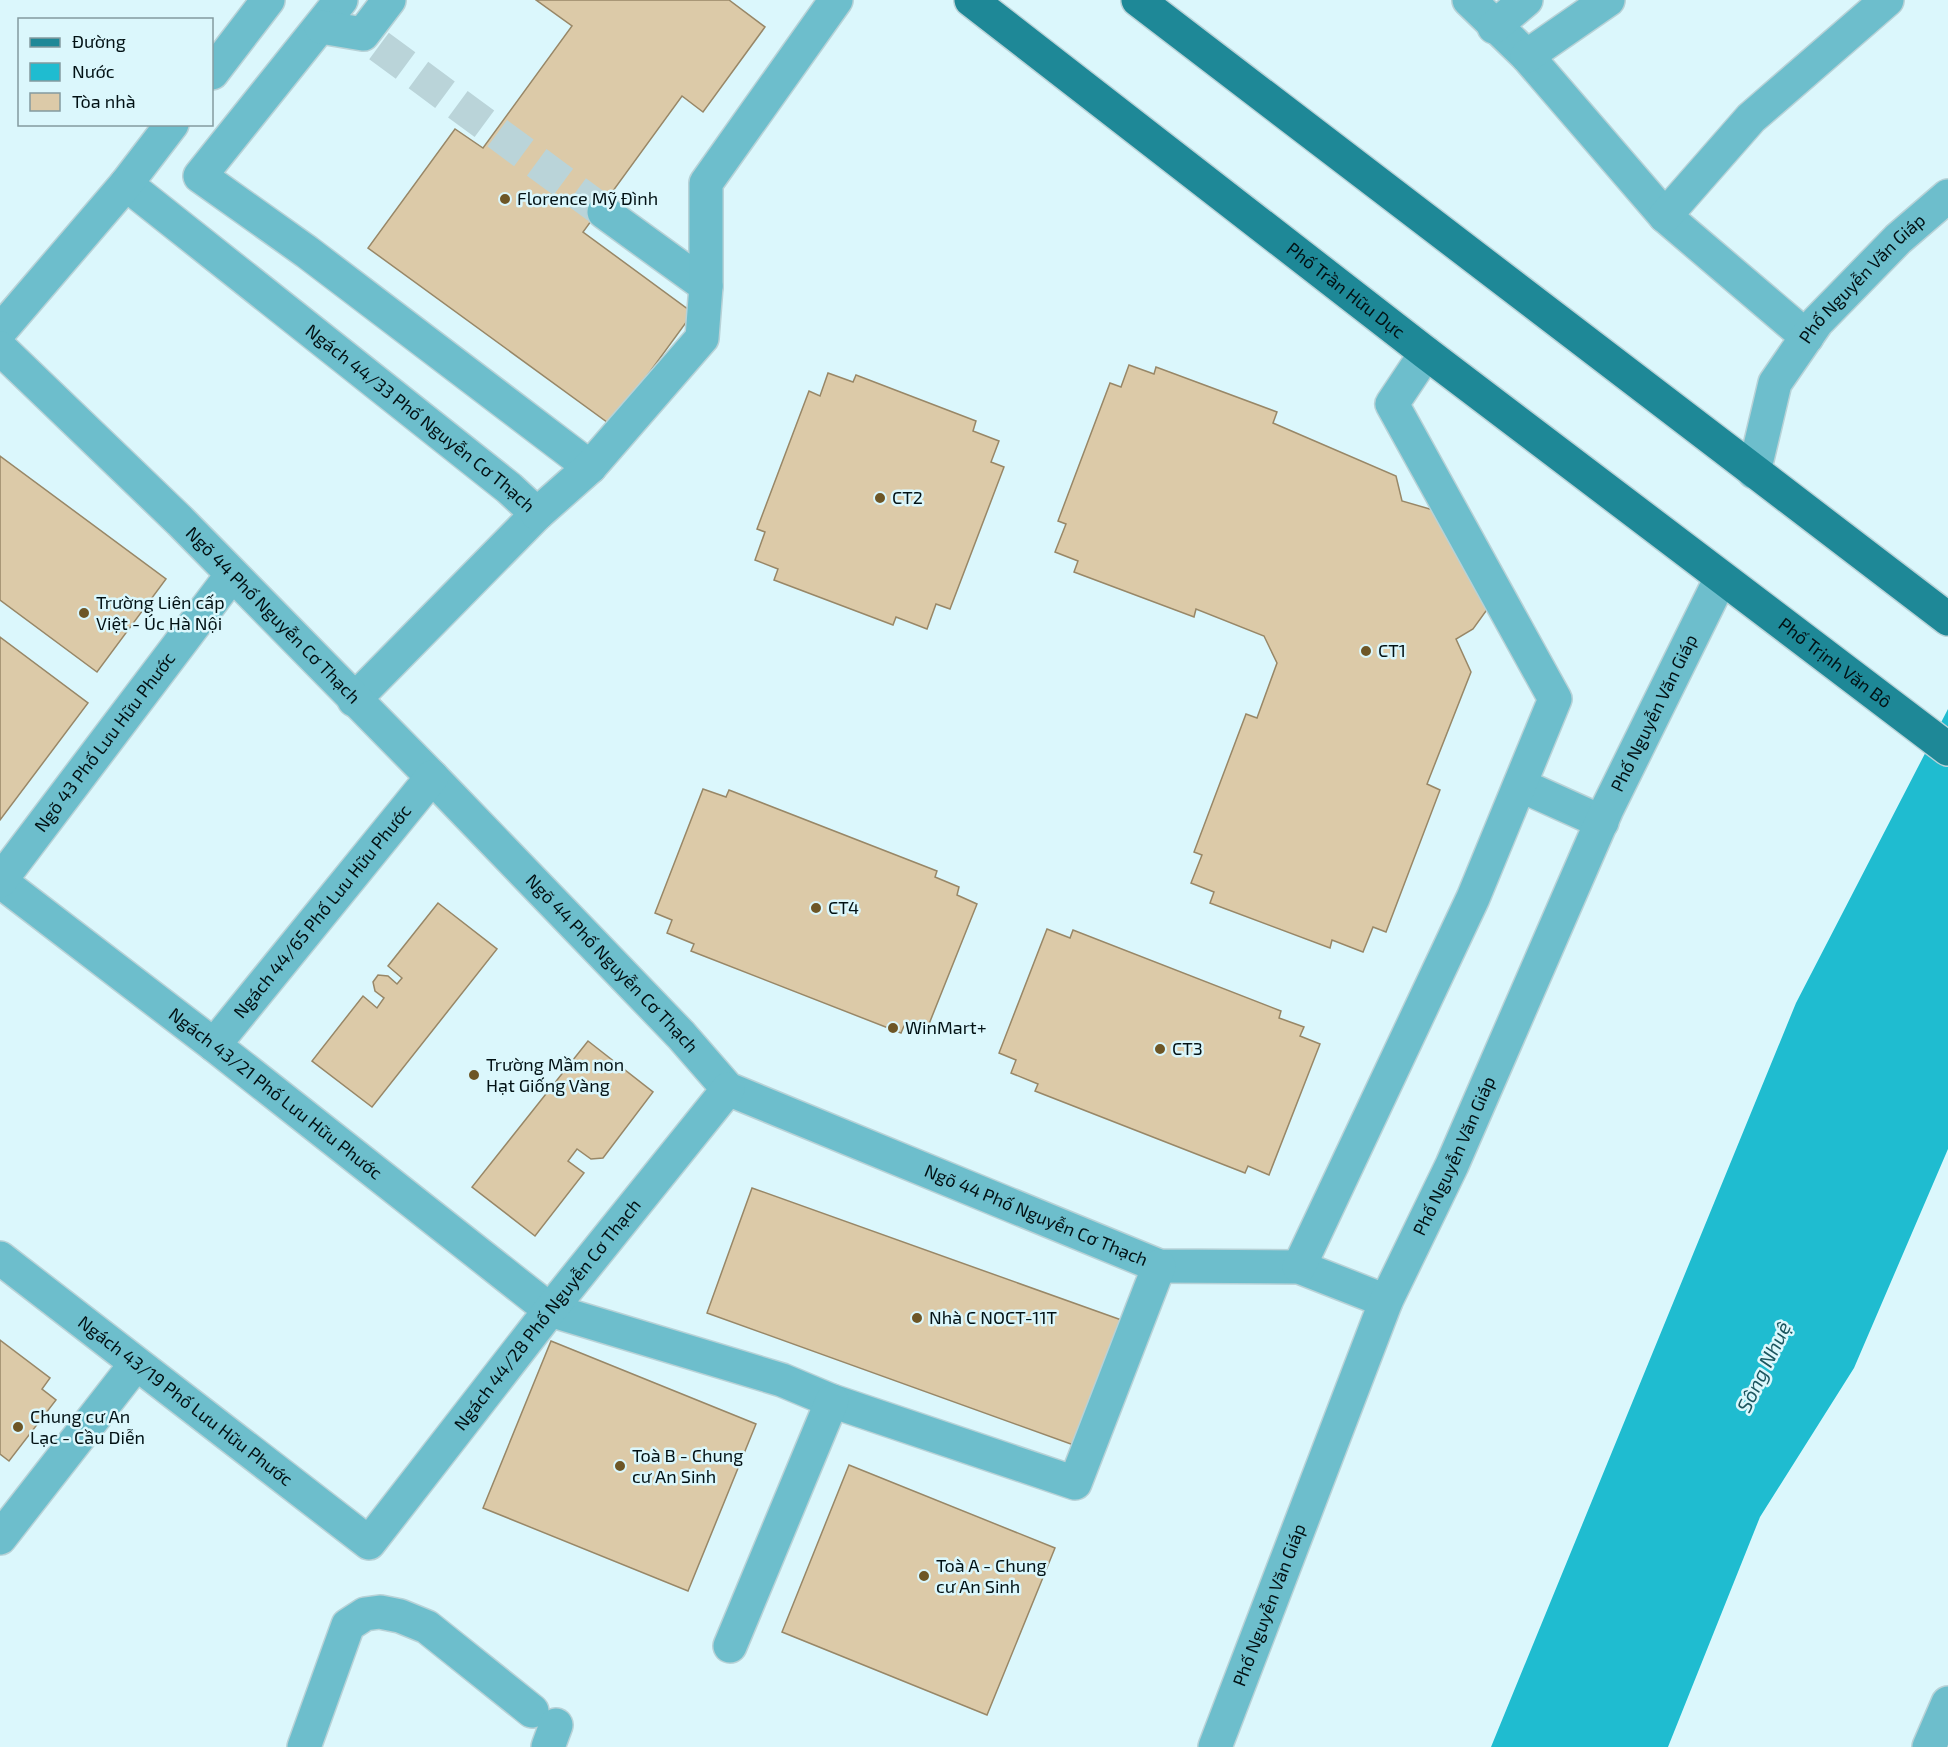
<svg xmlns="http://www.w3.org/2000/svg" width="1948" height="1747" viewBox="0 0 1948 1747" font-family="'Exo 2',sans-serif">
<rect width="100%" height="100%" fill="#dbf7fc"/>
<polygon fill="#1fbcd0" points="1948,709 1948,1149 1854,1368 1760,1517 1668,1747 1491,1747 1796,1003"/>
<g fill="#dccaa8" stroke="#988767" stroke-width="1.5">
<polygon points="536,0 729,0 765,27 703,112 682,96 583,232 693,313 611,425 368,248 455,129 483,148 572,26"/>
<polygon points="1129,365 1154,374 1156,367 1277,412 1273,423 1396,476 1402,501 1454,516 1489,594 1486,611 1473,629 1456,639 1471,672 1427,784 1440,790 1386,932 1373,927 1363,952 1332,940 1330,948 1210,903 1214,892 1191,883 1202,855 1194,852 1246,714 1257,718 1277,663 1264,636 1196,609 1194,617 1074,572 1078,561 1055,552 1066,524 1058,521 1110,383 1121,387"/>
<polygon points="828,373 853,382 856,375 976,421 973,431 999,441 991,462 1004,467 950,609 936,604 927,629 896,617 893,625 774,580 778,569 755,560 765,532 757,529 809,391 820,396"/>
<polygon points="0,456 166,579 97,672 0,600"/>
<polygon points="0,637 88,703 0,820"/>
<polygon points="703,789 726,797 729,790 937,871 935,877 959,887 957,895 977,904 925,1034 904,1026 901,1033 691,951 694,944 667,933 672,920 655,913"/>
<polygon points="438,903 497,949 372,1107 312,1061 363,996 377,1008 384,998 375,991 373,982 378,975 388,976 397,984 402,978 388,966"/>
<polygon points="1047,929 1070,938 1073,930 1281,1011 1279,1018 1304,1027 1300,1036 1320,1044 1269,1175 1248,1166 1245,1173 1035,1091 1038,1084 1011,1073 1016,1060 999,1053"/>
<polygon points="588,1041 653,1092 603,1158 591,1159 577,1149 568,1161 584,1173 535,1236 472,1187"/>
<polygon points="752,1188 1127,1322 1082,1448 707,1313"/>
<polygon points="0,1340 50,1378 42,1389 56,1400 9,1461 0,1454"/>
<polygon points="551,1341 756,1424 688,1591 483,1508"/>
<polygon points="849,1465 1055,1548 987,1715 782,1632"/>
</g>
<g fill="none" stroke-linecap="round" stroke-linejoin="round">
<polyline stroke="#bad4d9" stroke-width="33" stroke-dasharray="33 16" stroke-linecap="butt" points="379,46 604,212"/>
<defs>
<g id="minor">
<polyline points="341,0 200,176 307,252 590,467"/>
<polyline points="1469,0 1527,56 1665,216 1807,337"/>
<polyline points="321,27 363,34 389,0"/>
<polyline points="1494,27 1526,0"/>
<polyline points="1527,56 1608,0"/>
<polyline points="212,73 268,0"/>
<path id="s1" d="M 126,184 L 509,488 L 537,514 L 354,700"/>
<polyline points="604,212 706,286"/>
<polyline points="1665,216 1751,118 1887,0"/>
<polyline points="0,331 126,184 172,124"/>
<path id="s2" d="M 0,348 L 180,521 L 432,777 L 681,1035 L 728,1089 L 1159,1266 L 1299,1267 L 1386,1301"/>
<path id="s3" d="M 1754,472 L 1775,383 L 1817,322 L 1898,239 L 1948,196"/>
<polyline points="537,514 590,467 702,338 706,286 706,183 836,0"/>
<polyline points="1520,785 1602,822"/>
<path id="s4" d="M 0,881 L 214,1045 L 550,1310 L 782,1380 L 832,1401 L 1075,1483 L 1159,1266"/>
<path id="s5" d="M 0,881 L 231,576"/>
<path id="s6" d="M 214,1045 L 432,777"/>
<path id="s7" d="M 0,1258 L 369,1543 L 550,1310 L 728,1089"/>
<polyline points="1299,1267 1473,898 1555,699 1392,404 1426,353"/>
<polyline points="0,1538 135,1365"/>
<polyline points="730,1646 832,1401"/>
<polyline points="304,1747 348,1625 365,1614 380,1612 400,1616 427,1627 532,1711"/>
<polyline points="548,1747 556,1725"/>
<path id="s8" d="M 1215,1747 L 1386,1301 L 1452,1165 L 1607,809 L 1721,578"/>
<polyline points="1929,1747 1948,1703"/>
</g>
<g id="major">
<path id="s9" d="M 971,0 L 1426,353 L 1948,749"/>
<polyline points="1138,0 1948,619"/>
</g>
</defs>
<use href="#minor" stroke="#b8d2d7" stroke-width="36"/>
<use href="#major" stroke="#b8d2d7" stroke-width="36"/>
<use href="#minor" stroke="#6dbecc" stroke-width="33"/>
<use href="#major" stroke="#1e8897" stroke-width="33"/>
</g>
<g fill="#6d5626" stroke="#dbf7fc" stroke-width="2">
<circle cx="505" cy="199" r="6"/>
<circle cx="880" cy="498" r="6"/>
<circle cx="84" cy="613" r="6"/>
<circle cx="1366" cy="651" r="6"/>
<circle cx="816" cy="908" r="6"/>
<circle cx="893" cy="1028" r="6"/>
<circle cx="1160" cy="1049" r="6"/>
<circle cx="474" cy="1075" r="6"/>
<circle cx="917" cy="1318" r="6"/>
<circle cx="18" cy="1427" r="6"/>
<circle cx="620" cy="1466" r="6"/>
<circle cx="924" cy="1576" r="6"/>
</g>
<g text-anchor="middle" stroke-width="5" stroke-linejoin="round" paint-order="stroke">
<g font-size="18" fill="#021114" stroke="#dbf7fc" text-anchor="start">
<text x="517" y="205">Florence Mỹ Đình</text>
<text x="892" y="504">CT2</text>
<text x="96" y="609">Trường Liên cấp<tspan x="96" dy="21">Việt - Úc Hà Nội</tspan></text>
<text x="1378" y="657">CT1</text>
<text x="828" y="914">CT4</text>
<text x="905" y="1034">WinMart+</text>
<text x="1172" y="1055">CT3</text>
<text x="486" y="1071">Trường Mầm non<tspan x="486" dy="21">Hạt Giống Vàng</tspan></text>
<text x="929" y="1324">Nhà C NOCT-11T</text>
<text x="30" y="1423">Chung cư An<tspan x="30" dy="21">Lạc - Cầu Diễn</tspan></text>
<text x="632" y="1462">Toà B - Chung<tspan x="632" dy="21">cư An Sinh</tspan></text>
<text x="936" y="1572">Toà A - Chung<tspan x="936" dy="21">cư An Sinh</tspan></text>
</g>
<g font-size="18" fill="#021114" stroke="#dbf7fc">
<text dy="6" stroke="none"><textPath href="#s3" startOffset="228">Phố Nguyễn Văn Giáp</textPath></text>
<text dy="6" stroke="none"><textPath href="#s9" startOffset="474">Phố Trần Hữu Dực</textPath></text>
<text dy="6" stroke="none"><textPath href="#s1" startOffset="376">Ngách 44/33 Phố Nguyễn Cơ Thạch</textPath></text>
<text dy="6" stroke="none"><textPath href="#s2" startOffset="382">Ngõ 44 Phố Nguyễn Cơ Thạch</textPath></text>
<text dy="6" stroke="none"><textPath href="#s9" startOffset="1089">Phố Trịnh Văn Bô</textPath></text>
<text dy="6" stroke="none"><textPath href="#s8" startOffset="1124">Phố Nguyễn Văn Giáp</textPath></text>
<text dy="6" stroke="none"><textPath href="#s5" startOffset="174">Ngõ 43 Phố Lưu Hữu Phước</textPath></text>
<text dy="6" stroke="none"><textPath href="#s6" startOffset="172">Ngách 44/65 Phố Lưu Hữu Phước</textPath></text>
<text dy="6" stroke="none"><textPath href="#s2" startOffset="868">Ngõ 44 Phố Nguyễn Cơ Thạch</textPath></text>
<text dy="6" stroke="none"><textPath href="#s4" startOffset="348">Ngách 43/21 Phố Lưu Hữu Phước</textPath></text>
<text dy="6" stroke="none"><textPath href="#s8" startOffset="638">Phố Nguyễn Văn Giáp</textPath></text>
<text dy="6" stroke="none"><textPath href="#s2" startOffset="1372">Ngõ 44 Phố Nguyễn Cơ Thạch</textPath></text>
<text dy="6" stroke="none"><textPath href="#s7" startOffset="756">Ngách 44/28 Phố Nguyễn Cơ Thạch</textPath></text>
<text dy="6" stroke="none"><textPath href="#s7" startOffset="234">Ngách 43/19 Phố Lưu Hữu Phước</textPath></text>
<text dy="6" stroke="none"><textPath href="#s8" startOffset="152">Phố Nguyễn Văn Giáp</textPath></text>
</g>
<g font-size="20" font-style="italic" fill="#1b555e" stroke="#dbf7fc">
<text transform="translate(1764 1367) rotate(-64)" y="7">Sông Nhuệ</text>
</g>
</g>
<rect x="18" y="18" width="195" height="108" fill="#dbf7fc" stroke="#849b9f" stroke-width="1.5"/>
<rect x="30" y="38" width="30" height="9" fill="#1e8897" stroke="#849b9f" stroke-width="1.5"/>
<text x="72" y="48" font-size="18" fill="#021114">Đường</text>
<rect x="30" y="63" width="30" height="18" fill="#1fbcd0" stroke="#849b9f" stroke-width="1.5"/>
<text x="72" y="78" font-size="18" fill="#021114">Nước</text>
<rect x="30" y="93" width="30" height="18" fill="#dccaa8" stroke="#849b9f" stroke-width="1.5"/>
<text x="72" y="108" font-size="18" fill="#021114">Tòa nhà</text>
</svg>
